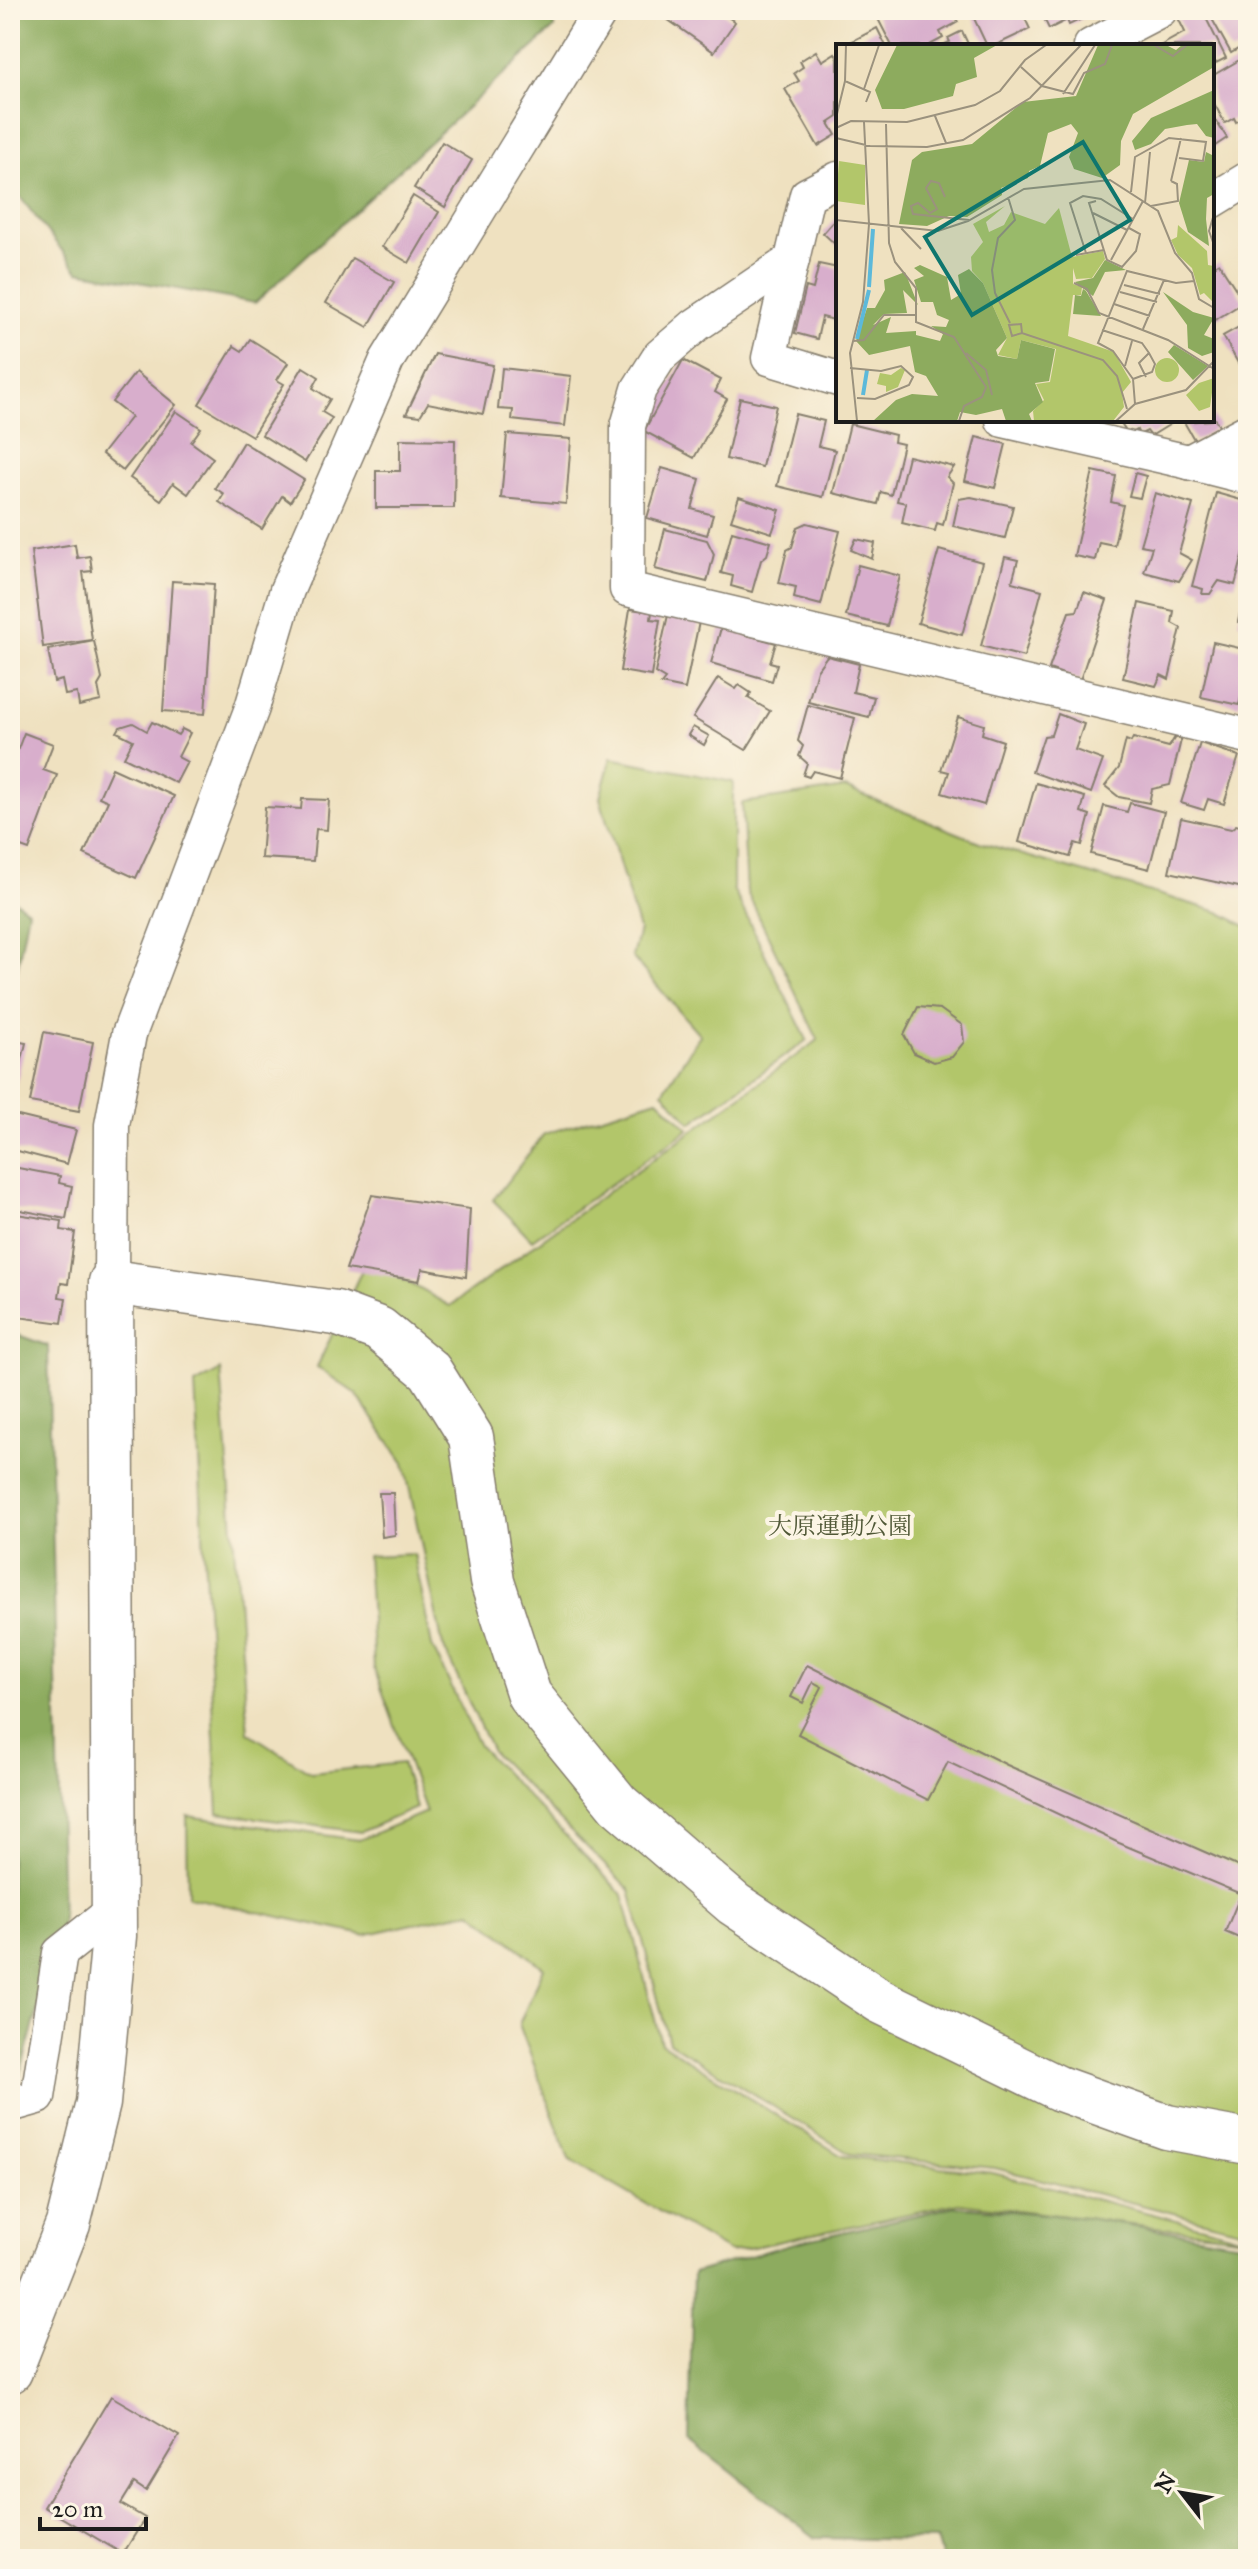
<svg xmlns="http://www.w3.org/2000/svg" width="1258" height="2569" viewBox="0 0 1258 2569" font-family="'IM FELL Great Primer','Noto Serif JP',serif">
<rect width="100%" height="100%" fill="#fcf5e5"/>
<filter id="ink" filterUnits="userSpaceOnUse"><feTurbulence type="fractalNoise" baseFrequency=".0125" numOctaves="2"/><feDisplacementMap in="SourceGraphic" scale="16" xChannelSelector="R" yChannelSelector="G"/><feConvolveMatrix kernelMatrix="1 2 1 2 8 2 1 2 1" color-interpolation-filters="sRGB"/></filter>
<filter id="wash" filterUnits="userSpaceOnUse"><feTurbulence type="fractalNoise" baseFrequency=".006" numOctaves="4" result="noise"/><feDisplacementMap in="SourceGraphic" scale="32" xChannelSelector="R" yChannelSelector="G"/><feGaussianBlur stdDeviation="1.8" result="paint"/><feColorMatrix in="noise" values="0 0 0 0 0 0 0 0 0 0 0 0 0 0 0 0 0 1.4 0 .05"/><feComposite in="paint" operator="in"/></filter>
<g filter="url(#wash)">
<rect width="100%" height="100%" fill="#efe1c0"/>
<g fill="#b2c66a" stroke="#677143" stroke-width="2">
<polygon points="611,758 733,782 733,889 807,1040 691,1123 663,1092 700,1035 632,957 639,930 600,798"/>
<polygon points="845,788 982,843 1219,912 1248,927 1248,2232 995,2168 850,2154 669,2042 630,1890 492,1752 443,1646 404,1463 356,1394 317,1367 367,1259 450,1306 818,1040 747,892 742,803"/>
<polygon points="658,1099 689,1129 532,1240 493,1200 544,1134"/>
<polygon points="221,1370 248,1732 311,1773 402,1763 416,1808 361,1832 218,1813 195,1384"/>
<polygon points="414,1554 432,1646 479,1746 623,1895 661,2043 842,2156 993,2173 1246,2238 959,2203 730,2252 569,2159 519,2024 544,1968 471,1911 364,1935 188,1897 187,1816 359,1840 426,1812 374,1668 367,1556"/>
</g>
<g fill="#8dab5e" stroke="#54643d" stroke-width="2">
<polygon points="10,10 553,10 554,28 255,303 78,271 10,184"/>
<polygon points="10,897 28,910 10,1009"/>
<polygon points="10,1332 48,1346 62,1921 20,2075 10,2079"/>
<polygon points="956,2206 1087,2218 1248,2244 1248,2559 942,2559 936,2540 816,2538 689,2440 693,2273 790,2244"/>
</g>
<g id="blocks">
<g fill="#d8aecc">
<polygon points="654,10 718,10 735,22 714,52"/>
<polygon points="886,10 952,10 958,22 940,32 943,38 928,46 892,46 876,15"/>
<polygon points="970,10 1021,10 1030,29 994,46 987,46"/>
<polygon points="1040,10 1111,10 1094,18 1092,14 1069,25 1067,20 1049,29"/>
<polygon points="1193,10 1202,10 1226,58 1212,65 1212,46 1160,46 1185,32 1178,18"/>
<polygon points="1207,10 1247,10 1248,43 1231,53"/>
<polygon points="877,28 886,46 843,46"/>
<polygon points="962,31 969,46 940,46 950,42 948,38"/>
<polygon points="816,51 822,61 835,53 838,59 838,117 829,123 836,135 818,146 785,89 799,81 794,73 803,67 800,61"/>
<polygon points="1248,55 1248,123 1244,117 1236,122 1234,118 1225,123 1212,100 1212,76"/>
<polygon points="1212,115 1227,138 1212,148"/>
<polygon points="442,142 472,160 445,207 414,188"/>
<polygon points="413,196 439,212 409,263 382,247"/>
<polygon points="838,216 838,247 823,233"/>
<polygon points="352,258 394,282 368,327 326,303"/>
<polygon points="1219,263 1244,302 1212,322 1212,267"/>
<polygon points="819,264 838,268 838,321 822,317 817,339 795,333 806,287 813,289"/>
<polygon points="1248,322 1248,357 1238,363 1223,336"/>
<polygon points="250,339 288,363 277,380 284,384 252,436 199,404 234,346 242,351"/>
<polygon points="435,354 493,365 483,414 428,403 420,416 406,414"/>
<polygon points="683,360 721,380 715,392 727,399 694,458 644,431"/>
<polygon points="303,367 319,377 313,388 330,399 322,412 332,418 305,462 262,435"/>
<polygon points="502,368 571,376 565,426 512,420 513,410 498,409"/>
<polygon points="136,372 176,405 123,471 102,454 131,417 112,402"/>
<polygon points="740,398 776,406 762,467 726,459"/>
<polygon points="176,411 201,428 191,442 213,458 188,494 173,483 161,500 130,478"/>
<polygon points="795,414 824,421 818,446 835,450 823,497 777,486"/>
<polygon points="1212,415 1219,426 1195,441 1184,422 1212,420"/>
<polygon points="1119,420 1177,420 1151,436 1147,431 1139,435 1137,430 1132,433 1130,430 1127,432"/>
<polygon points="850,424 895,435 894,442 903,444 891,495 881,492 878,504 833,493"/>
<polygon points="507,434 571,439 566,504 501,498"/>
<polygon points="976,437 1006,444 995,488 965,481"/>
<polygon points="400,439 455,440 454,508 376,508 376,471 400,471"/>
<polygon points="243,442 304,480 290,502 282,496 262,529 219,502 224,494 215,488"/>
<polygon points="908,456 954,467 947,477 953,483 943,525 937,523 935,531 902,523 906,503 897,501"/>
<polygon points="662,468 700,479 692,509 713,515 707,535 647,518"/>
<polygon points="1093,471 1116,476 1111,502 1123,505 1114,545 1099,542 1095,560 1074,556"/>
<polygon points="1135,473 1146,476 1140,498 1129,496"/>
<polygon points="1155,493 1193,504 1179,553 1192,560 1179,581 1144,572 1152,547 1140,545"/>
<polygon points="1216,493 1248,502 1248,537 1235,585 1219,581 1210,594 1202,594 1203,589 1192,586"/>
<polygon points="739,497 780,510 772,533 731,520"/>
<polygon points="971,497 1013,506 1005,538 953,526 959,499"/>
<polygon points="807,523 840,531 821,605 794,598 796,587 779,583 787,550 792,547 798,527"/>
<polygon points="665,529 707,540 714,554 707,582 655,569"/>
<polygon points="732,531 771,542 767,555 761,560 752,592 731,586 733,576 721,573"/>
<polygon points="856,539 875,543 872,559 851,550"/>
<polygon points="75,544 77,558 90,556 92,571 83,572 92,640 43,647 31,551"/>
<polygon points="939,550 982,562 962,635 918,623"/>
<polygon points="1005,557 1018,560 1012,582 1042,590 1024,657 981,646"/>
<polygon points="858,565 900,576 887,626 846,616"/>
<polygon points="172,581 214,584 205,714 163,711"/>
<polygon points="1247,582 1248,582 1248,624 1238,622"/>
<polygon points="1084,592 1107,600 1080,680 1049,669 1069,612 1077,611"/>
<polygon points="1139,603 1174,611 1172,623 1181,628 1169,679 1161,675 1156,686 1123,678"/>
<polygon points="630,609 652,612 651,619 660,620 651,676 620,671"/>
<polygon points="668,615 699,622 685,689 661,684 665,679 655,673"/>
<polygon points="721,628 776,643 770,662 777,664 772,681 711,663"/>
<polygon points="94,641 102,679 98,686 101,701 79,706 77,693 65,695 62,680 54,682 48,650"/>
<polygon points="1213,642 1248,650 1248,682 1245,681 1239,705 1201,697"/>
<polygon points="827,656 859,664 853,692 874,697 869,717 808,702 817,670"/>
<polygon points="718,678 736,689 739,685 751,693 748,698 770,711 746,750 693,718"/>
<polygon points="808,705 855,718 840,778 813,771 809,777 803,775 807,763 799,756 803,746 798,741"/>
<polygon points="1058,714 1084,724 1075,750 1103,760 1091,793 1032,772 1044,736 1051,735"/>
<polygon points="958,717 984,725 982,734 1003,741 984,805 942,793 949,772 941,770"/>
<polygon points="152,722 178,735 182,729 190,733 178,757 187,762 176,783 124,757 133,740 117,732 120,727 133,723 147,731"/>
<polygon points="693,727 709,736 704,745 688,735"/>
<polygon points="24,733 53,744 43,770 57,775 29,850 10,843 10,770"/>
<polygon points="1175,737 1181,740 1170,785 1152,789 1149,803 1119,797 1105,786 1119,768 1126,740 1131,742 1133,738 1169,747"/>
<polygon points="1200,743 1239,756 1224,804 1208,799 1204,810 1181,803"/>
<polygon points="112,768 174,796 136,878 84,854 108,801 99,797"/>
<polygon points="1036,783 1085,797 1081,812 1090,815 1082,845 1075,843 1070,857 1019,842"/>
<polygon points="302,799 329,800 327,830 316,829 313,861 261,858 265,807 301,809"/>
<polygon points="1130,803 1164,812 1149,869 1091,854 1104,806 1127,812"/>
<polygon points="1181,818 1231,829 1236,825 1248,828 1248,889 1169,872"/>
<polygon points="918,1007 940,1009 962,1025 964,1042 952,1057 934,1062 914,1053 904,1035"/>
<polygon points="44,1032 93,1042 79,1111 30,1102"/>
<polygon points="10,1040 26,1043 13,1097 10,1097"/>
<polygon points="10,1114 76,1130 67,1164 10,1149"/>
<polygon points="13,1167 60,1176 59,1183 72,1186 66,1219 10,1208 10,1184"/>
<polygon points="372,1195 470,1209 466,1277 422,1269 419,1281 346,1269"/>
<polygon points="10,1213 62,1221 61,1230 75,1232 68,1284 61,1283 59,1297 66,1298 62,1323 10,1316"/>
<polygon points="379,1493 393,1493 395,1535 382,1537"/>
<polygon points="807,1665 1007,1765 1248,1871 1248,1942 1225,1932 1241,1894 1119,1843 948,1762 928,1800 798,1734 822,1687 813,1682 803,1703 791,1697"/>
<polygon points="111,2396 179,2436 146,2491 134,2483 121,2504 145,2518 123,2554 44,2507"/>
</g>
</g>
</g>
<g filter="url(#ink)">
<use href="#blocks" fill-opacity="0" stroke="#867e6e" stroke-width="2"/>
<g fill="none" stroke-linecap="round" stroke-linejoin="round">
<defs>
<g id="minor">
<polyline points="1091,46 1160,10"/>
<polyline points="838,179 807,195 769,358 838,379"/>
<polyline points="1212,201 1248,179"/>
<polyline points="792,260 696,325 660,356 639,389 628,426 627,589 1248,736"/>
<polyline points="1003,420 1189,462 1248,477"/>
<polyline points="1189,462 1248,431"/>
<polyline points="111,1282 112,1125 129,1034 252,708 287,590 387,360 601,10"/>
<polyline points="10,2105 38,2097 60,1953 114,1910"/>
</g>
<polyline id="tertiary" points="10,2371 68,2224 98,2103 114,1936 111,1282 336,1313 379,1329 430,1371 471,1437 492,1581 529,1695 618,1804 734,1904 880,2001 1058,2088 1167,2127 1248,2142"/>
</defs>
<use href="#minor" stroke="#867e6e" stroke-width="37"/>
<use href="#tertiary" stroke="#867e6e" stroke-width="47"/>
<use href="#minor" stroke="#fff" stroke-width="34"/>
<use href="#tertiary" stroke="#fff" stroke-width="44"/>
</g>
</g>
<g text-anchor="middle" stroke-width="8" stroke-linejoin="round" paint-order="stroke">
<g font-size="24" fill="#505837" stroke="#fcf5e5">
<text x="840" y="1534">大原運動公園</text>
</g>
</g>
<g transform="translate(836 44)">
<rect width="378" height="378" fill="#efe1c0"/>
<path d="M 3,117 L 29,121 L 29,161 L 0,157 ZM 169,162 L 150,178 L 153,188 L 168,181 L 175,168 L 209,180 L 223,164 L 236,213 L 267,207 L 269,215 L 256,234 L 240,235 L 237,224 L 237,240 L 246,243 L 245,251 L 237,251 L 232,292 L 278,308 L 295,338 L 286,349 L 288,363 L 277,377 L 198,377 L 197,367 L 208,356 L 200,340 L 214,338 L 220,305 L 185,296 L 181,315 L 162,311 L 171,294 L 147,239 L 136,227 L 135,213 L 147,198 L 137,180 ZM 342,181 L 371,207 L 372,221 L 378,222 L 378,259 L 368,249 L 364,251 L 356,224 L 342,211 L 335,196 L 341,193 ZM319 326a12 12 0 1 1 24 0a12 12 0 1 1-24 0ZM 65,324 L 69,326 L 62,343 L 50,348 L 50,342 L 41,340 L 44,329 L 55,331 ZM 378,334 L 374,363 L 363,367 L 350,351 L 363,339 Z" fill="#b2c66a"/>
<path d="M 61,1 L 161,1 L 138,14 L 141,33 L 120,40 L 117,52 L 68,65 L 46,65 L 39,46 ZM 262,1 L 330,1 L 340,6 L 346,1 L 378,1 L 378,23 L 297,70 L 285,97 L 284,121 L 266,134 L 238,125 L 233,113 L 242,89 L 235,80 L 212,89 L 204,122 L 193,127 L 192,134 L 165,144 L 166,151 L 131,173 L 113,172 L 91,182 L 63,180 L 76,116 L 86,108 L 136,100 L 187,58 L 240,52 ZM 378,46 L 378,94 L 370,92 L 361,80 L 351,81 L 329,85 L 315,100 L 299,106 L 296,97 L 315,74 ZM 370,108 L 378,112 L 378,150 L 371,154 L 370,175 L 373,202 L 352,188 L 343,159 L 353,116 L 368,118 ZM 269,216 L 290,226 L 269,228 L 257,252 L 239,238 L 257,234 ZM 84,221 L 111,233 L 115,256 L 125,250 L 122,231 L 133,225 L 147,239 L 171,294 L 160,306 L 162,312 L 181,315 L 185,296 L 219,305 L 213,337 L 199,339 L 207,358 L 193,370 L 196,377 L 170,377 L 166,365 L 140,371 L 124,368 L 121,377 L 37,377 L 60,356 L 76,350 L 102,352 L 90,332 L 79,328 L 74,302 L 33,311 L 20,297 L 31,264 L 39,264 L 49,246 L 48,236 L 69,228 L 82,261 L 67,246 L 71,269 L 48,270 L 37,281 L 55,273 L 50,289 L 80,287 L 80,291 L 104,297 L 107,290 L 95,282 L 110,283 L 113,276 L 101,271 L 97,258 L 85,258 L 78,236 L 88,232 L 78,224 ZM 247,245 L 250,247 L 265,272 L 237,270 L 239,251 L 245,252 ZM 327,248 L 357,268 L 378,274 L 368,291 L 378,295 L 378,308 L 366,312 L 352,304 L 351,281 ZM 338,301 L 372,322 L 357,336 L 332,308 Z" fill="#8dab5e"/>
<path fill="none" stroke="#5cb9da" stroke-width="4" d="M 33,243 L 37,185M 21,295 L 33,246M 27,351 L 31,326"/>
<path fill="none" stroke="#9b927e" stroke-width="2" d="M 318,1 L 337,12 L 351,1M 185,23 L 206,42 L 237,50 L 248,29 L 269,20 L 276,1M 9,37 L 34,48 L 30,58M 28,45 L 43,1M 227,50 L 259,1M 99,72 L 110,99M 0,74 L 9,37 L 10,1M 50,80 L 53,199 L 59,218 L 80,244 L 80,278 L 118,293 L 150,343 L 146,353 L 128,362 L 123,377M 0,84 L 15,77 L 71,78 L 139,61 L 164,47 L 189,16 L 210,1M 0,94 L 34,102 L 91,103 L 127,96 L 194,54 L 245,1M 335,137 L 345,94M 295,148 L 299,113 L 333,94 L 370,98 L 367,117 L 343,114M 109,153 L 103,139 L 95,137 L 90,144 L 101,165 L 94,169 L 82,159 L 75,162 L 77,170 L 133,176M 172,153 L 179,176 L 162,194 L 156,226 L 159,249 L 174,279M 260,157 L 253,159 L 271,216 L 286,223 L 300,207 L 304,190 L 293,184M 309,159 L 314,108M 315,162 L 342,157 L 341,140 L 335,137M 257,169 L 291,186M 378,170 L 373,187 L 378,201M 0,176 L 102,187 L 132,177 L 188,145 L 274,136 L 322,167 L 339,209 L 356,229 L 363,255 L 378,264M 65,184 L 85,205M 250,209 L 234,159 L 247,152 L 265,155 L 297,175M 240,211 L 268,206M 275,216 L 307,157M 238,239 L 251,245 L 263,269 L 332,296 L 378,325M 288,241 L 324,250M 284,248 L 321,258M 278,260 L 314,272M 307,285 L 328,236M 266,286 L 306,299 L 313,309 L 319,320 L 316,328 L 297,335M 186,289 L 185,280 L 173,281 L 176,292 L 186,289 L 267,316 L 281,332 L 291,365M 17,297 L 28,296 L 48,271 L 80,271M 130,309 L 150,326 L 156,351M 289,322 L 296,297M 14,324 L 45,327 L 65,322 L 77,333 L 73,341 L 39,355 L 21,354M 310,333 L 303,319 L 313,309M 299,360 L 297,335 L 277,307 L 262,299 L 291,227 L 340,239 L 358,237M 21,377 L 14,309 L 27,258 L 33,180 L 28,78M 280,377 L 299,360 L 350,346 L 378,317"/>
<path fill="#0f766e" fill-opacity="0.15" stroke="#0f766e" stroke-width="4" d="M 247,98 L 294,176 L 136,271 L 89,193 Z"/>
<rect width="378" height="378" fill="none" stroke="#1c1c1c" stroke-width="4"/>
</g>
<rect width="1258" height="2569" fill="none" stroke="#fcf5e5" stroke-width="40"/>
<g transform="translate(1182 2493) rotate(301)" stroke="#fcf5e5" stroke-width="6" paint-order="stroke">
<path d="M0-6L14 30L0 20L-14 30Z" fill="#1c1c1c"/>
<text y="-12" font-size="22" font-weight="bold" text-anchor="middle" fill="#1c1c1c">N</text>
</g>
<path d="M40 2517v12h106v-12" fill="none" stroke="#1c1c1c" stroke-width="4"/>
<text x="52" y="2517" font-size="24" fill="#1c1c1c" stroke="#fcf5e5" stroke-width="6" paint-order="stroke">20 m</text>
</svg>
